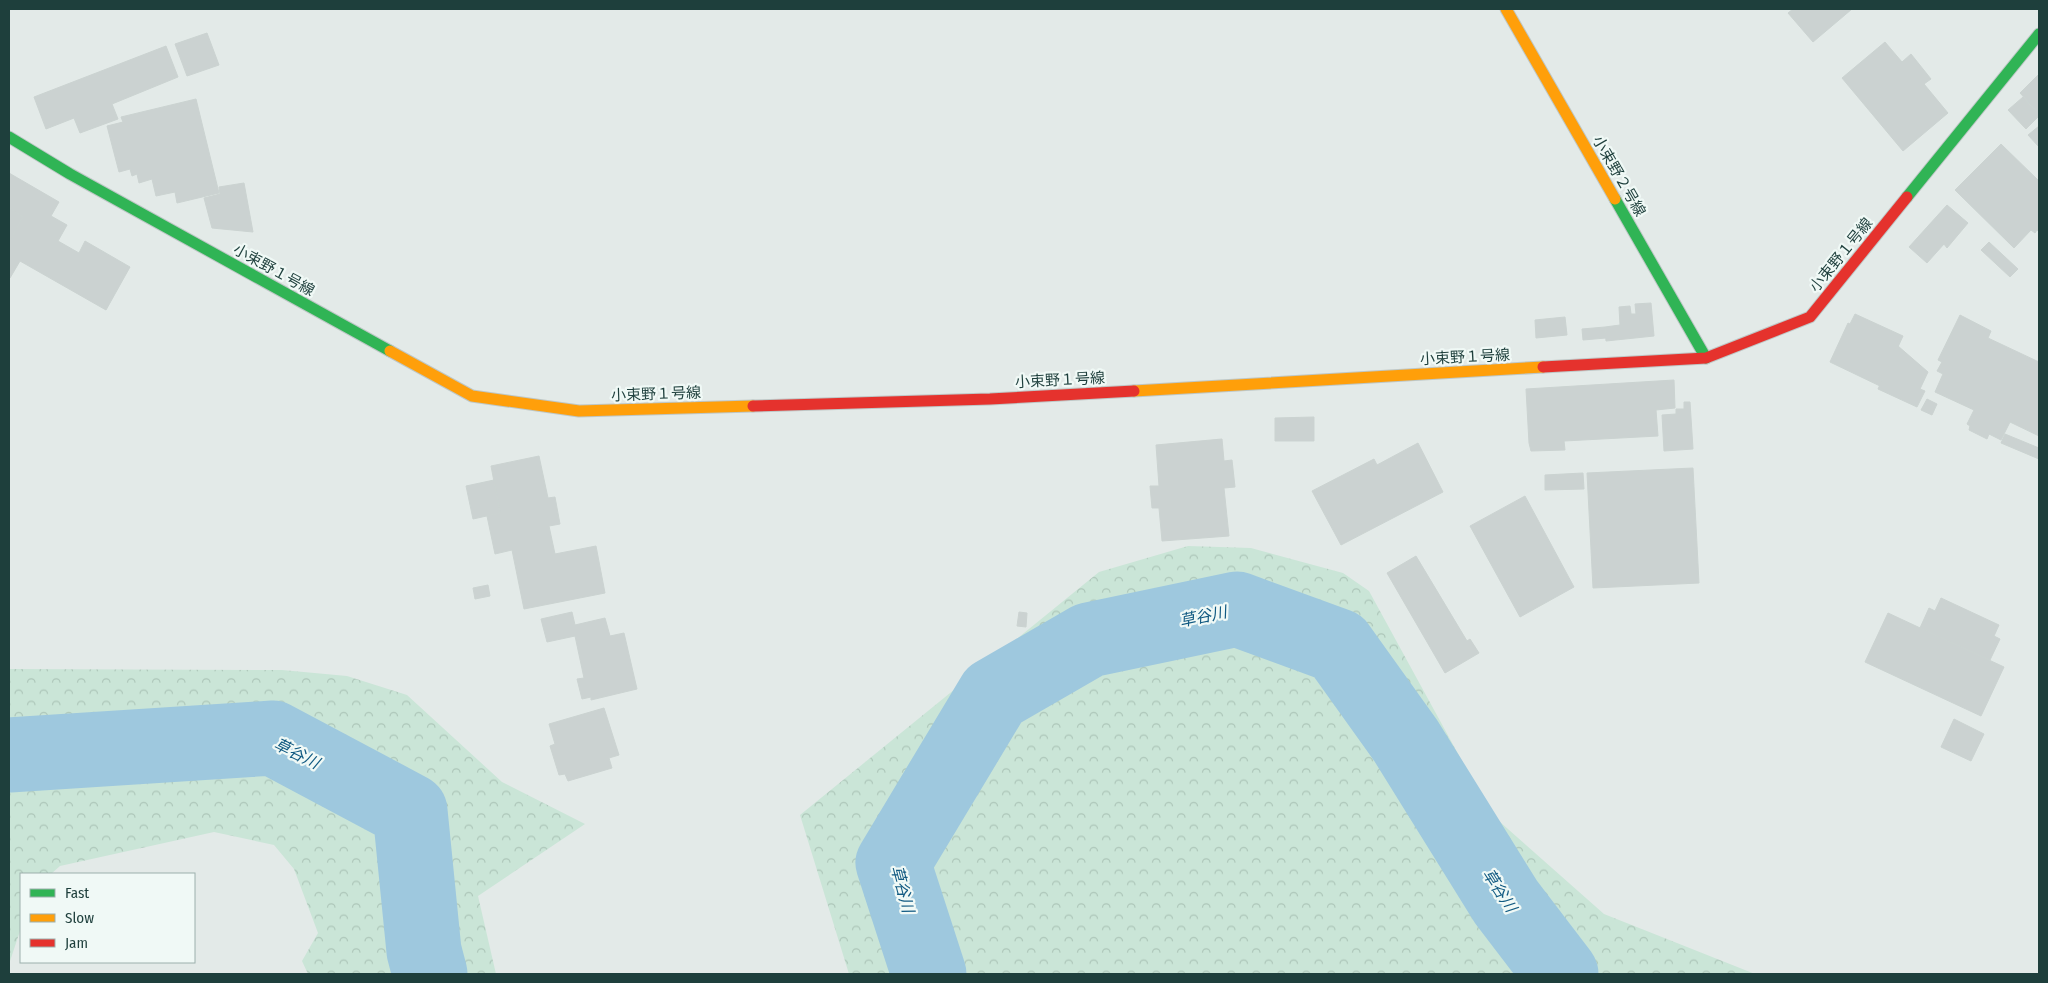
<svg xmlns="http://www.w3.org/2000/svg" width="2048" height="983" viewBox="0 0 2048 983" font-family="'Fira Sans Condensed','Noto Sans JP',sans-serif">
<defs>
<pattern id="forest-crowns" width="20" height="18" patternUnits="userSpaceOnUse" patternTransform="scale(1.25)"><rect width="20" height="18" fill="#cae5d7"/><path d="M2 6a3 3 0 1 1 6 0M12 15a3 3 0 1 1 6 0" fill="none" stroke="#adc6b9"/></pattern>
</defs>
<rect width="100%" height="100%" fill="#e3eae8"/>
<g fill="url(#forest-crowns)">
<polygon points="1188,546 1251,548 1343,573 1369,591 1491,814 1604,914 1755,974 849,974 800,815 1099,572"/>
<polygon points="9,669 282,670 347,676 407,695 502,782 585,824 478,896 496,974 308,974 302,961 318,933 294,869 274,845 214,832 60,866 51,874 21,874 21,928 9,964"/>
</g>
<g fill="none" stroke-linecap="round" stroke-linejoin="round">
<g stroke="#9ec8de" stroke-width="75">
<polyline points="9,755 273,738 410,811 424,951 430,974"/>
<polyline points="929,974 893,863 994,695 1089,640 1237,609 1338,646 1406,741 1506,902 1561,974"/>
</g>
</g>
<g fill="#cbd2d1" stroke="#cbd3d1">
<polygon points="1793,9 1852,9 1813,42 1788,13"/>
<polygon points="207,33 219,65 187,76 175,44"/>
<polygon points="1885,42 1902,62 1911,54 1931,79 1924,84 1948,113 1903,151 1842,78"/>
<polygon points="166,46 178,77 112,104 118,119 80,133 74,118 46,129 34,97"/>
<polygon points="2039,74 2039,114 2020,93"/>
<polygon points="2023,97 2039,114 2039,116 2026,129 2008,110"/>
<polygon points="196,99 219,193 177,203 175,192 156,196 152,179 139,183 137,174 132,176 130,169 119,172 107,126 123,122 121,117"/>
<polygon points="2039,126 2039,147 2028,135"/>
<polygon points="2001,144 2039,181 2039,232 2037,230 2035,233 2031,230 2014,248 1955,190"/>
<polygon points="9,173 59,202 51,216 67,225 58,241 79,253 85,241 130,267 106,310 20,261 10,278 9,277 9,242 23,217 9,208"/>
<polygon points="244,183 253,232 212,228 204,198 220,194 219,187"/>
<polygon points="1947,205 1968,223 1947,248 1944,244 1927,263 1909,247"/>
<polygon points="9,208 23,217 9,242"/>
<polygon points="1989,242 2018,269 2010,277 1981,250"/>
<polygon points="1651,303 1654,336 1606,341 1605,327 1620,325 1619,307 1630,306 1631,314 1636,314 1635,304"/>
<polygon points="1855,314 1903,336 1880,386 1830,362 1848,323 1850,324"/>
<polygon points="1960,315 1991,331 1988,338 2039,362 2039,436 2010,422 2001,440 1989,434 1987,439 1969,430 1970,426 1967,424 1974,410 1935,392 1943,374 1937,371 1942,362 1938,360"/>
<polygon points="1565,317 1567,335 1536,338 1535,320"/>
<polygon points="1605,327 1606,338 1583,340 1582,329"/>
<polygon points="1898,346 1928,372 1920,389 1925,391 1917,407 1878,389"/>
<polygon points="1674,380 1675,408 1656,410 1658,436 1564,441 1565,450 1531,451 1529,443 1526,389"/>
<polygon points="1927,399 1937,404 1932,415 1921,410"/>
<polygon points="1684,402 1690,402 1693,449 1664,451 1662,415 1676,414 1676,409 1684,409"/>
<polygon points="1314,417 1314,441 1275,441 1275,418"/>
<polygon points="2005,434 2039,448 2039,459 2001,443"/>
<polygon points="1222,439 1224,461 1232,460 1235,487 1224,488 1229,536 1162,541 1159,508 1152,508 1150,486 1159,486 1156,445"/>
<polygon points="1418,443 1443,492 1341,545 1312,491 1374,459 1377,465"/>
<polygon points="539,456 548,498 555,497 560,524 549,526 555,554 596,546 605,593 524,609 512,550 495,554 487,516 500,513 491,466"/>
<polygon points="1693,468 1699,583 1593,588 1587,473"/>
<polygon points="1583,473 1584,489 1545,490 1545,475"/>
<polygon points="494,480 500,513 473,519 466,486"/>
<polygon points="1525,496 1574,587 1520,617 1470,526"/>
<polygon points="1416,556 1467,641 1470,639 1479,653 1445,673 1387,573"/>
<polygon points="488,585 490,596 475,599 473,588"/>
<polygon points="1941,598 1999,625 1994,636 2000,639 1990,660 1920,628 1929,608 1935,611"/>
<polygon points="572,612 575,625 605,618 610,636 624,633 637,689 591,700 591,697 582,699 577,679 584,678 575,636 547,642 541,619"/>
<polygon points="1019,612 1027,613 1026,627 1017,626"/>
<polygon points="1888,613 2004,667 1981,716 1865,662"/>
<polygon points="604,708 619,755 609,758 612,768 568,781 565,774 559,775 550,746 555,744 549,724"/>
<polygon points="1954,719 1984,734 1971,761 1941,747"/>
</g>
<g fill="none" stroke-linecap="round" stroke-linejoin="round">
<defs>
<g id="fast">
<polyline points="9,137 70,174 390,351"/>
<polyline points="1907,197 2039,34"/>
<polyline points="1615,199 1706,358"/>
</g>
<g id="slow">
<polyline points="1506,9 1615,199"/>
<polyline points="390,351 472,396 579,411 753,406"/>
<polyline points="1134,391 1543,367"/>
</g>
<g id="jam">
<polyline points="1543,367 1706,358 1810,317 1907,197"/>
<polyline points="753,406 990,399 1134,391"/>
</g>
</defs>
<use href="#fast" stroke="#bec7c6" stroke-width="13"/>
<use href="#slow" stroke="#bec7c6" stroke-width="13"/>
<use href="#jam" stroke="#bec7c6" stroke-width="13"/>
<use href="#fast" stroke="#30b455" stroke-width="11"/>
<use href="#slow" stroke="#ff9f0a" stroke-width="11"/>
<use href="#jam" stroke="#e5322d" stroke-width="11"/>
</g>
<g text-anchor="middle" stroke-width="4.5" stroke-linejoin="round" paint-order="stroke">
<g font-size="15" fill="#1e3f3c" stroke="#f0f9f6">
<text transform="translate(1619 176) rotate(60)" y="5">小束野２号線</text>
<text transform="translate(1841 255) rotate(-51)" y="5">小束野１号線</text>
<text transform="translate(274 270) rotate(29)" y="5">小束野１号線</text>
<text transform="translate(1465 357) rotate(-3)" y="5">小束野１号線</text>
<text transform="translate(1060 380) rotate(-3)" y="5">小束野１号線</text>
<text transform="translate(656 394) rotate(-2)" y="5">小束野１号線</text>
</g>
<g font-size="16" font-style="italic" fill="#115a82" stroke="#f0f9f6">
<text transform="translate(1203 616) rotate(-12)" y="6">草谷川</text>
<text transform="translate(297 753) rotate(26)" y="6">草谷川</text>
<text transform="translate(903 889) rotate(75)" y="6">草谷川</text>
<text transform="translate(1500 890) rotate(57)" y="6">草谷川</text>
</g>
</g>
<rect width="2048" height="983" fill="none" stroke="#1e3f3c" stroke-width="20"/>
<rect x="20" y="873" width="175" height="90" fill="#f0f9f6" stroke="#9cafac"/>
<rect x="30" y="889" width="25" height="8" fill="#30b455" stroke="#9cafac"/>
<text x="65" y="898" font-size="15" fill="#1e3f3c">Fast</text>
<rect x="30" y="914" width="25" height="8" fill="#ff9f0a" stroke="#9cafac"/>
<text x="65" y="923" font-size="15" fill="#1e3f3c">Slow</text>
<rect x="30" y="939" width="25" height="8" fill="#e5322d" stroke="#9cafac"/>
<text x="65" y="948" font-size="15" fill="#1e3f3c">Jam</text>
</svg>
